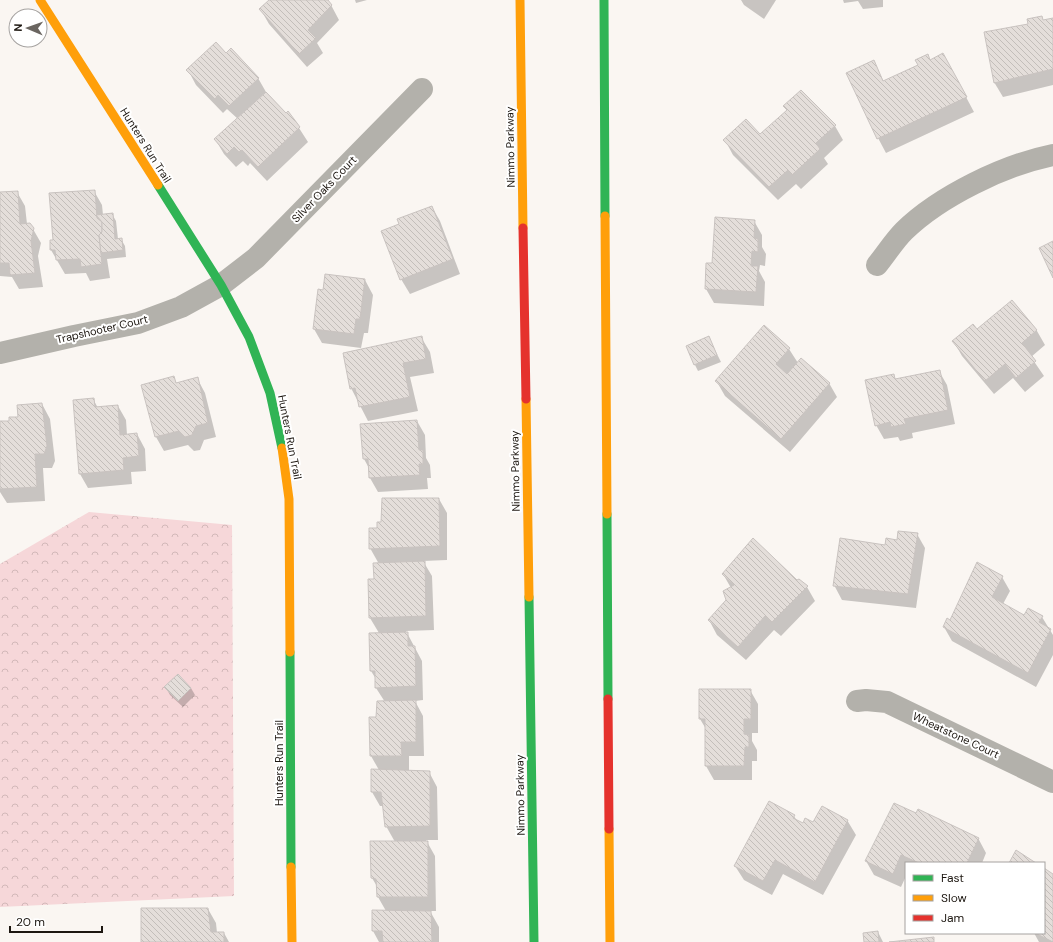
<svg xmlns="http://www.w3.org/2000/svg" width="1053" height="942" viewBox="0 0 1053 942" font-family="'DM Sans',sans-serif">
<defs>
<pattern id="park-crowns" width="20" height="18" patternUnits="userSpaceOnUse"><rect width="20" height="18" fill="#f6d7d9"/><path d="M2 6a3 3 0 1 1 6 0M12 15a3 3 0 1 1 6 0" fill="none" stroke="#d2b8b9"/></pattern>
<pattern id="building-back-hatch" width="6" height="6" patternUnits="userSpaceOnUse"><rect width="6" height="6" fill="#e4deda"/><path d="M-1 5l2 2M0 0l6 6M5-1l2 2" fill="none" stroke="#c3beba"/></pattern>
</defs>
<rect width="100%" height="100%" fill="#faf6f2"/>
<polygon fill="url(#park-crowns)" points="89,512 232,525 234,896 0,907 0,564"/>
<g fill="#0003">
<polygon points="271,0 326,0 331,5 339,20 317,43 323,53 307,67 269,24 261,10"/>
<polygon points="355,0 367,0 356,3"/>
<polygon points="741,0 776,0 764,19 744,5"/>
<polygon points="843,0 883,0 883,7 863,9 858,1 844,3"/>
<polygon points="1053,19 1053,85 1003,97 994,82 1044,21"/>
<polygon points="226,54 258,78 266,92 286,114 287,112 299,128 308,142 267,181 250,163 248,166 243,161 236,167 224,154 215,139 238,119 227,109 223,113 196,85 188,70"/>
<polygon points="873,61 884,82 930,61 951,69 974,112 886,153 878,138 847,73"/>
<polygon points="801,91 835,126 843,140 824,158 828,164 801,189 796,184 778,200 733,155 725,140 760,136 787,111 784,106"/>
<polygon points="94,191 102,205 103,215 112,214 116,221 118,239 121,239 125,246 126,257 107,259 110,278 90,281 86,273 65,274 51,250 51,241 54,241"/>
<polygon points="17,192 25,206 27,224 33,229 41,243 38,256 43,287 19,289 12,277 0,276 0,193"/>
<polygon points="432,207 440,221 460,274 410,294 401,279"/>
<polygon points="754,221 762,235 762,247 766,254 765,266 760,265 759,271 765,282 764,306 714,303 706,289 713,264"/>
<polygon points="365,280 373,295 368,333 364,333 361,348 322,343 314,329 324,291"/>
<polygon points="1012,301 1037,331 1045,345 1031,357 1044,376 1025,392 1013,378 994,394 962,356 954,342 977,330"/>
<polygon points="421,337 430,352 434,373 410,377 418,411 368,421 351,388"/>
<polygon points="712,344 721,362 698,371 695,365"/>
<polygon points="789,349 798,363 829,383 837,397 790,452 725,396 717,382"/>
<polygon points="939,371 947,385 955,424 912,433 913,438 900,441 898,437 884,439 876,425 893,375 896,380"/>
<polygon points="174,378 177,384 197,378 205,393 216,437 204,440 200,450 194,451 188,445 164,451 156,437 143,386"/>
<polygon points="93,399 98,408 118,406 126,420 127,435 137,434 145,449 146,471 131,472 132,484 88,488 80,474"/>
<polygon points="42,404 50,419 55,461 52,468 43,468 45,501 7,503 0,492 0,422 10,422"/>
<polygon points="417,421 425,435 426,458 430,465 431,478 427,478 428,489 378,492 370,478 370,470 364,459 361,425"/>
<polygon points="439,499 447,513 447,560 423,561 432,576 434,630 406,631 422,661 423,700 415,701 423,716 424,756 409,756 409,772 429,772 437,787 438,840 426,840 435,856 436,911 430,911 439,927 439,942 379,942 373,931 373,911 386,911 378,897 378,888 372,878 395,842 386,826 384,806 380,806 372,792 379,770 371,756 377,718 385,702 376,688 376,679 371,671 379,633 370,618 375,580 379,564 370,548 382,523"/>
<polygon points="917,534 925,548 916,608 842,600 834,585 886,546"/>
<polygon points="723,574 797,582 799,580 807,587 815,601 781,636 774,630 746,660 717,635 709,620 727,601 731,588"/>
<polygon points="1002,577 1010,591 1003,604 1025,616 1042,617 1053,635 1053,655 1036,687 952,641 944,627"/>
<polygon points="166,688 191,688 195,695 183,707 170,695"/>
<polygon points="750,690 758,704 758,733 752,733 752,741 757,750 757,761 752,761 752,780 714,780 706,766 706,729 700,719"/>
<polygon points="916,815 978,838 986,853 982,863 906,863 906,876 901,887 874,875 866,861"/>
<polygon points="794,816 797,821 803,824 847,820 856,835 823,895 783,874 772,895 744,880 735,866"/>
<polygon points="1044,870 1053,875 1053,942 1039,942 1034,933 1044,933"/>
<polygon points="208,909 216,923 217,933 224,933 229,942 142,942"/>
<polygon points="878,932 883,942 865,942"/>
</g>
<g fill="url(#building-back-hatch)" stroke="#c9c3c0">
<polygon points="269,0 328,0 332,5 308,30 316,38 299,54 259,9"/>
<polygon points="1042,16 1043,20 1053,18 1053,69 994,83 984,32 1028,24 1027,19"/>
<polygon points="216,42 226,53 231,48 259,78 229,106 218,95 215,99 186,70"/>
<polygon points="943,53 967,97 877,139 846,73 874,60 883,81 918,65 915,60 928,54 930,60"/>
<polygon points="801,90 836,125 816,143 820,149 792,175 788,170 769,187 723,140 746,119 760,134 787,110 783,106"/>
<polygon points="266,92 286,113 288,111 300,127 258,167 242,150 239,152 234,147 227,154 214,139"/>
<polygon points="95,190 97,218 102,222 102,232 99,235 102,264 81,267 80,259 56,260 55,250 50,250 50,240 53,240 49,193"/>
<polygon points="18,191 20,224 30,223 34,228 31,241 35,273 10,275 9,263 0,263 0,192"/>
<polygon points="432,206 453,259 400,280 381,231 399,224 397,219"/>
<polygon points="113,213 115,239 122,238 123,250 101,253 99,235 102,232 102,222 96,215"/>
<polygon points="715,217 755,220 754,238 758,239 758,252 752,251 751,266 758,266 756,292 705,289 706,263 712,263"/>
<polygon points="1053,241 1053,278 1039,248"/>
<polygon points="325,274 365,279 360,319 356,319 354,334 313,329 318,289 323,290"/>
<polygon points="1012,300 1037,330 1022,343 1036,361 1016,378 1005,364 985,381 952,341 973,324 977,329"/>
<polygon points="764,325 790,348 776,364 787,374 801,358 830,383 781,439 715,381"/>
<polygon points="422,336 426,359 403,363 410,397 359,407 355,388 350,389 343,353"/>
<polygon points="709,336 717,355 694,365 686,346"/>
<polygon points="940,370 948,410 904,419 906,424 891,427 890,422 875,426 865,380 894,374 895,379"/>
<polygon points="174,376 176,383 198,377 208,423 196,426 192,435 185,437 179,431 155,437 141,385"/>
<polygon points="94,398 95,407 118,405 120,435 137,433 139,456 123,458 124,470 79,474 73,400"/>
<polygon points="42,403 47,446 44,454 35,454 37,487 0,489 0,421 9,421 9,417 18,417 17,405"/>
<polygon points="417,420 419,450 423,450 423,464 419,464 420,475 369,478 368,459 363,459 360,424"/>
<polygon points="382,498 439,498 440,546 369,549 369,528 377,528 377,522 381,522"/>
<polygon points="898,531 918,533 908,594 833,586 840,538 885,545 886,538 897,540"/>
<polygon points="753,538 797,580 799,579 808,586 772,622 765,616 738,647 708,620 726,600 723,591 734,585 722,574"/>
<polygon points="425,561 426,616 369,618 368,579 374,579 373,563"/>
<polygon points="977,562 1003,576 992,597 1024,615 1028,608 1043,616 1039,622 1051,629 1028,673 943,627 947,618 950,620"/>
<polygon points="408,632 408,646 415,646 416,686 375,688 375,671 370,671 369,633"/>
<polygon points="178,674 191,688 178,701 164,687"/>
<polygon points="699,689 751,689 751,719 744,719 744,734 749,735 749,747 745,747 744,766 705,766 705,719 699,719"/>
<polygon points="416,700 416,742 401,742 402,756 370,756 369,717 376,717 377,701"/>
<polygon points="371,769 430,771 430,826 385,827 381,792 371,792"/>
<polygon points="769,801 795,815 793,818 803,823 805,818 813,822 822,806 848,820 815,882 775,860 763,881 734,866"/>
<polygon points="894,803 916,813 918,809 979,838 967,863 919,863 901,855 893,874 865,861"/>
<polygon points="370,841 428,841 428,897 377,897 376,879 371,878"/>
<polygon points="1016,850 1036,863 1009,863"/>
<polygon points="1044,868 1053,874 1053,942 1035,933 1044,933"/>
<polygon points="141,908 208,908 211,932 224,932 224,942 141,942"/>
<polygon points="372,910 431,911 432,942 383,942 382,931 372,931"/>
<polygon points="878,931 879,942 864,942 863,933"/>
<polygon points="934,937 934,942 889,942"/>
</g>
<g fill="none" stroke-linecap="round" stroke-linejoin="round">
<g stroke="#b3b1ab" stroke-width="22">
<path d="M 877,265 C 886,254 894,241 904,231 C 940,196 1004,165 1053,155"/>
<polyline points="0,353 74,336 138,323 181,307 221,285 256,258 422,89"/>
<polyline points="857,701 866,700 887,702 1053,782"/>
</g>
<g stroke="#30b455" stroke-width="9">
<polyline points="604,0 605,216"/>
<polyline points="158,185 221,285 249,337 270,393 282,448"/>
<polyline points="607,514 608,699"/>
<polyline points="529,597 534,942"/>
<polyline points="290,652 291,867"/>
</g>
<g stroke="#ff9f0a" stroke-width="9">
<polyline points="40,0 158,185"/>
<polyline points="520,0 523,228"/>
<polyline points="605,216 607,514"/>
<polyline points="526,399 529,597"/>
<polyline points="282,448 289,499 290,652"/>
<polyline points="609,829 610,942"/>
<polyline points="291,867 292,942"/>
</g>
<g stroke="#e5322d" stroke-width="9">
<polyline points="523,228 526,399"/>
<polyline points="608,699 609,829"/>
</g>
</g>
<g text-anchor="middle" stroke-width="4" stroke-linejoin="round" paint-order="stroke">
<g font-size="11" fill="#1d1711" stroke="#fff">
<text transform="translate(146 145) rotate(58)" y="4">Hunters Run Trail</text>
<text transform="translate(510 147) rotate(-91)" y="4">Nimmo Parkway</text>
<text transform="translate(324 189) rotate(-46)" y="4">Silver Oaks Court</text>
<text transform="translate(102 329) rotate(-13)" y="4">Trapshooter Court</text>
<text transform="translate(290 437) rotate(79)" y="4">Hunters Run Trail</text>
<text transform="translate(515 471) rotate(-91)" y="4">Nimmo Parkway</text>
<text transform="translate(956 735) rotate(25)" y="4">Wheatstone Court</text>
<text transform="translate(279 763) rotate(-90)" y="4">Hunters Run Trail</text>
<text transform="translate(520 795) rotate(-91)" y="4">Nimmo Parkway</text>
</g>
</g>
<rect x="905" y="862" width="140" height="72" fill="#ffffff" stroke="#a5a2a0"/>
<rect x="913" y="875" width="20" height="6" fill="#30b455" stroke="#a5a2a0"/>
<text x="941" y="882" font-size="12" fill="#1d1711">Fast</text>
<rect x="913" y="895" width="20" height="6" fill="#ff9f0a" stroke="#a5a2a0"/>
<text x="941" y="902" font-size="12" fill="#1d1711">Slow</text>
<rect x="913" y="915" width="20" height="6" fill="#e5322d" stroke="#a5a2a0"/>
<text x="941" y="922" font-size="12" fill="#1d1711">Jam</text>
<g transform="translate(28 28) rotate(272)"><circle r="19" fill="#ffffff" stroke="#a5a2a0"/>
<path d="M0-3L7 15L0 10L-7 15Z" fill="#6a6560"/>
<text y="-6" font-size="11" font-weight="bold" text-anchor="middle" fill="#1d1711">N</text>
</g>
<path d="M10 926v6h92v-6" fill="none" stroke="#1d1711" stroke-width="2"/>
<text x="16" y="926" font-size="12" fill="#1d1711" stroke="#ffffff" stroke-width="3" paint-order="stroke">20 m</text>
</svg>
